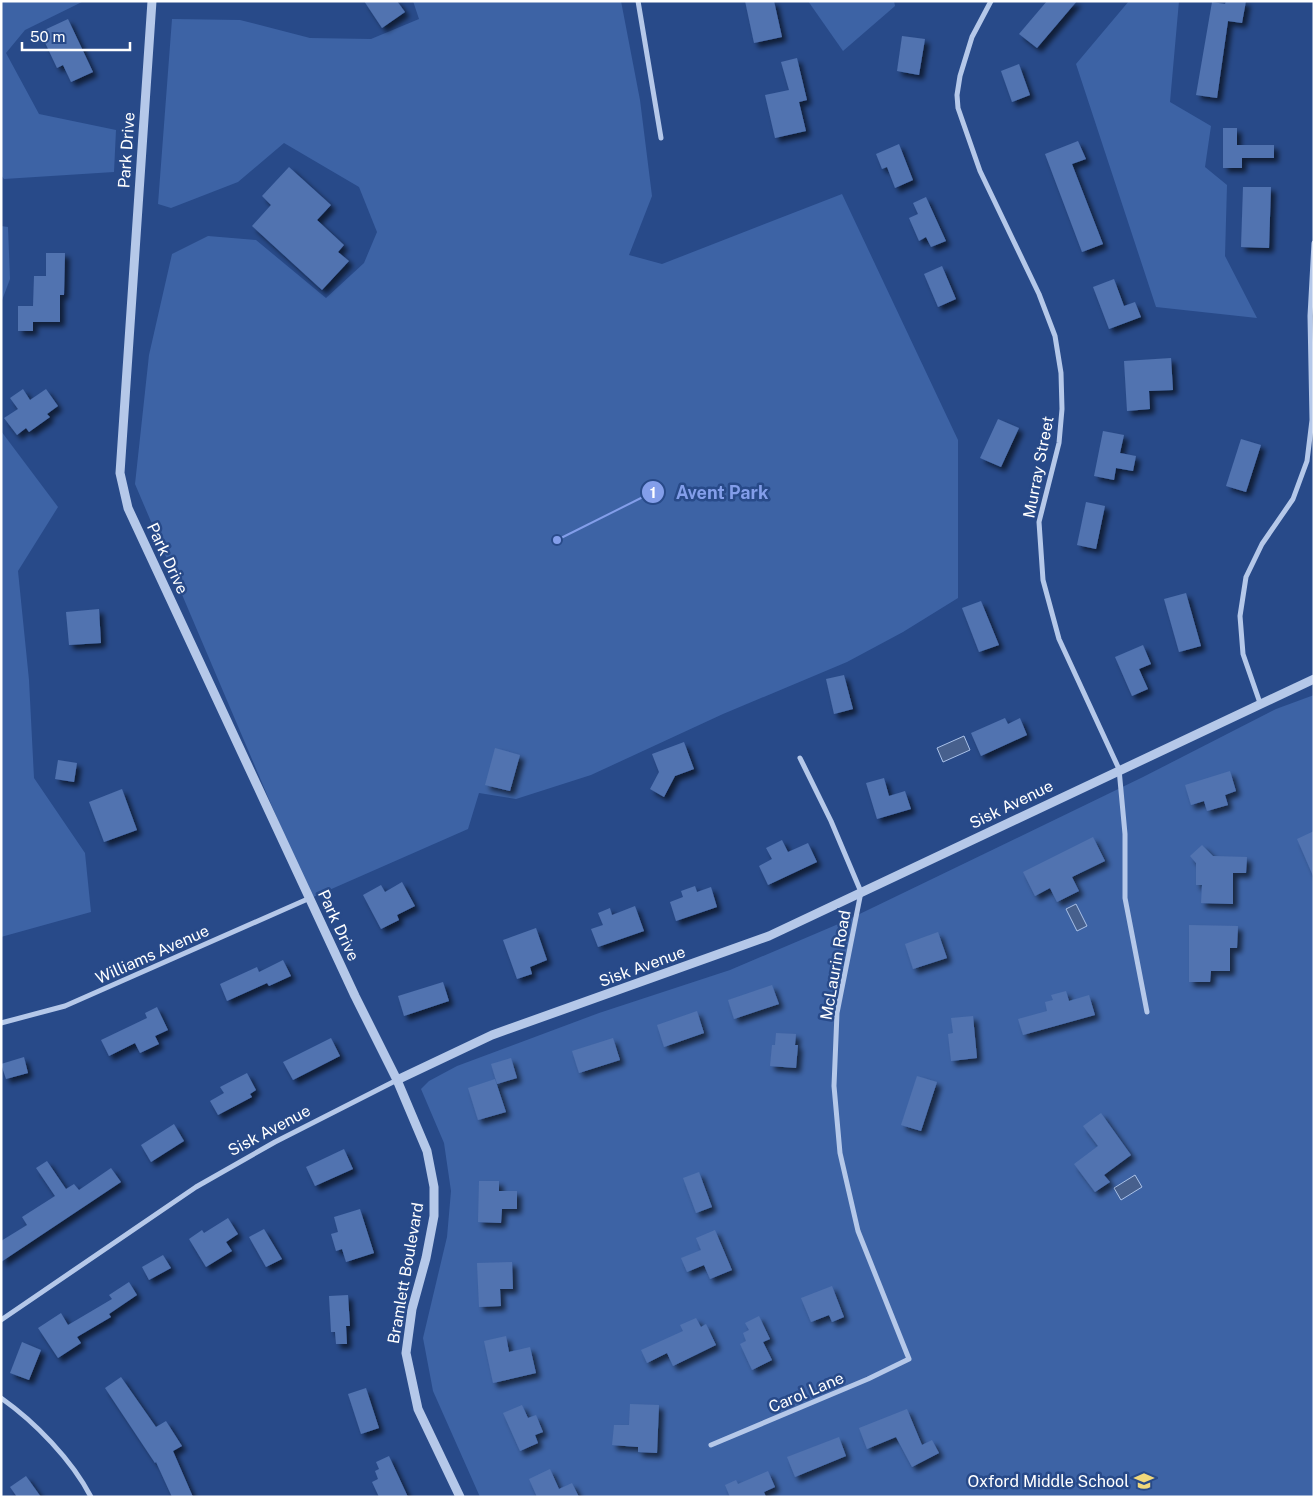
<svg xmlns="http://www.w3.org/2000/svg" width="1315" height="1498" viewBox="0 0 1315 1498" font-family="'Public Sans',sans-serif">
<defs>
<filter id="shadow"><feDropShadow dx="4.5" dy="4.5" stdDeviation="2.5" flood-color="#0009"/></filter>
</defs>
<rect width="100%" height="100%" fill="#284a89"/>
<g fill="#3d63a5">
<polygon points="1,1 84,1 25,30 6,53 39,114 116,130 114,172 4,179 1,175"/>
<polygon points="413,1 621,1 640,100 652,196 629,255 662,264 842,194 958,440 958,598 903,632 847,662 723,714 591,775 516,799 479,793 468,829 311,898 135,484 149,355 172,254 208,236 256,240 326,298 364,263 377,232 359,187 284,143 238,182 171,208 158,204 172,19 240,20 310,38 371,39 419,19"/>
<polygon points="808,1 894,1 895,6 843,51"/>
<polygon points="1129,1 1179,1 1170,102 1211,126 1205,167 1227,185 1225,256 1257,318 1156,307 1076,64"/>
<polygon points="1,226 8,227 10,279 1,303"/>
<polygon points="1,431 58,507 18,571 29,680 34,778 85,853 91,912 1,937"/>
<polygon points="1314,695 1314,1497 480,1497 433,1391 423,1338 447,1237 451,1191 444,1143 421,1089 429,1081 457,1066 599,1013 730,970 843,922 1143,777 1276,709"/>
</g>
<g fill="#47608d" stroke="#aac2e9">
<polygon points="964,736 970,750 943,762 937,748"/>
<polygon points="1076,904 1087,926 1077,931 1066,909"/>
<polygon points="1135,1175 1142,1187 1121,1200 1114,1188"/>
</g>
<g fill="#5173b0" filter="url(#shadow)">
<polygon points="364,1 397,1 405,12 382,28"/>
<polygon points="745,1 774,1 782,37 754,43"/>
<polygon points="1047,1 1077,1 1037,48 1019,34"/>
<polygon points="1226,1 1246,1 1242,23 1228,21 1217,98 1196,95 1212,2 1225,4"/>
<polygon points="68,19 93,72 71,82 63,65 57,68 40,32"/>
<polygon points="902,36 925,39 919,75 897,71"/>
<polygon points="797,58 807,100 799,102 806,131 775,138 765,95 789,90 781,62"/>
<polygon points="1019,64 1030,95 1012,102 1001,71"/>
<polygon points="1223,128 1237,128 1237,145 1274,145 1274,158 1242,158 1242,168 1223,168"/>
<polygon points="1078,141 1086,159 1072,164 1103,244 1082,252 1045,154"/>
<polygon points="899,144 913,180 895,188 887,167 882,169 876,154"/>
<polygon points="289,167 331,205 317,220 344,245 338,252 349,261 322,290 252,226 271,205 262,196"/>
<polygon points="1243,187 1271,187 1269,248 1241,247"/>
<polygon points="926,197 946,241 931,247 926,237 919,241 909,218 918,214 913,203"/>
<polygon points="46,253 65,253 64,295 60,295 60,322 33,322 33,331 18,331 18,306 33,306 34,276 46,276"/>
<polygon points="942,266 956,299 938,307 924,274"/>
<polygon points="1114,279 1124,306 1135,302 1141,317 1109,329 1093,287"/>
<polygon points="1171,358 1173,390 1149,391 1150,409 1127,411 1124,361"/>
<polygon points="23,389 30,400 46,389 58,406 47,414 50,417 29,432 26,428 17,435 4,418 18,409 10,398"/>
<polygon points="998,419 1019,428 1001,467 980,458"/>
<polygon points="1103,431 1124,435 1120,453 1136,456 1133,471 1116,468 1114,480 1094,476"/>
<polygon points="1241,439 1261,445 1246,492 1226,486"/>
<polygon points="1086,502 1105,506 1096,549 1077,545"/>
<polygon points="1186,593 1201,646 1179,652 1164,599"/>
<polygon points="981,601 999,645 979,652 962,608"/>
<polygon points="99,609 101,643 69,645 66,612"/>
<polygon points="1143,645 1151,664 1139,669 1148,689 1132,696 1115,657"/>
<polygon points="844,675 853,709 834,714 826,679"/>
<polygon points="1005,718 1008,724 1020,718 1027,735 981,756 971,733"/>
<polygon points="684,742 694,769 675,776 664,797 650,789 659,772 652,754"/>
<polygon points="495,748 520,755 510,791 485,785"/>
<polygon points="58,760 77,763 74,782 55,779"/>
<polygon points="1230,771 1236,791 1225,795 1228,805 1207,811 1204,801 1191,805 1185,785"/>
<polygon points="884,778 889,796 905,791 911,809 877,819 866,783"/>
<polygon points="122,789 137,830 104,842 89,802"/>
<polygon points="1314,831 1314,878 1297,839"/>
<polygon points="1093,837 1105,861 1072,877 1079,891 1057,902 1050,888 1035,896 1023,872"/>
<polygon points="782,840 788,852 808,843 817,862 768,885 759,866 772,859 766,848"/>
<polygon points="1202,845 1213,856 1247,857 1246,873 1233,873 1233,904 1201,903 1202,885 1196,885 1196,863 1190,856"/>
<polygon points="402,882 415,906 397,915 399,920 381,929 363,895 381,885 385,892"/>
<polygon points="695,886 697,892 711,887 717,907 676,921 670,902 683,897 681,891"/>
<polygon points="635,906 644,931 598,947 591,929 603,925 598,913 610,908 612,915"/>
<polygon points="1189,925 1238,926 1237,948 1230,948 1230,971 1211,971 1210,982 1189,982"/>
<polygon points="536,928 547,960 530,967 532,974 517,979 503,940"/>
<polygon points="938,932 947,958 913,969 905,944"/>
<polygon points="283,960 291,976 269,986 267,983 227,1001 220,984 257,967 259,972"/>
<polygon points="443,982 449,1001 404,1016 398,996"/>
<polygon points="772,985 779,1004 734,1019 728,1000"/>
<polygon points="1066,991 1069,1001 1089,995 1095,1015 1023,1035 1018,1019 1047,1011 1045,1002 1053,1000 1051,995"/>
<polygon points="157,1007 168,1030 155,1036 159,1044 140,1053 135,1043 109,1056 101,1040 147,1018 145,1013"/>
<polygon points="697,1011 704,1033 664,1047 657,1025"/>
<polygon points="973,1016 977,1058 951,1061 948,1034 953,1033 951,1018"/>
<polygon points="776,1033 796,1034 795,1045 798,1045 796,1068 770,1066 772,1045 775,1045"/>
<polygon points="331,1038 340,1056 293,1080 283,1062"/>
<polygon points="613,1038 620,1060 579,1073 572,1051"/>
<polygon points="24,1057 28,1073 6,1079 1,1064"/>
<polygon points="511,1058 517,1078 497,1084 491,1064"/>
<polygon points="247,1073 256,1090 250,1094 252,1097 218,1115 210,1101 224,1093 220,1087"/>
<polygon points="917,1076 937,1082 921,1131 901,1125"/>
<polygon points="495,1079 506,1112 478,1120 468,1088"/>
<polygon points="1101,1113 1131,1155 1104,1175 1110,1182 1095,1192 1074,1164 1098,1146 1083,1126"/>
<polygon points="174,1124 184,1141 151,1162 141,1145"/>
<polygon points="344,1149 353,1169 315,1186 306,1167"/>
<polygon points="47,1161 66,1189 74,1184 79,1190 111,1168 121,1182 1,1262 1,1241 27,1225 22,1217 55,1196 36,1168"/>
<polygon points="699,1172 712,1207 696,1213 683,1178"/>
<polygon points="479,1181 499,1181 499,1191 517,1191 517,1209 502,1209 501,1223 478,1222"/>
<polygon points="360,1209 374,1253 346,1262 342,1249 336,1251 331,1234 338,1232 334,1217"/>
<polygon points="228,1218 238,1234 226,1242 232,1251 206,1267 189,1239 202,1230 204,1233"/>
<polygon points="264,1229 282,1259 266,1267 249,1237"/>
<polygon points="715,1230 732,1270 710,1279 704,1265 687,1272 681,1258 701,1250 696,1238"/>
<polygon points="163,1255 171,1268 149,1280 142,1267"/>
<polygon points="512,1262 513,1289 500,1289 501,1306 479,1307 477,1263"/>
<polygon points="129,1282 137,1295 109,1314 111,1317 77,1337 81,1343 58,1358 38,1328 61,1313 68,1325 112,1299 109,1295"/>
<polygon points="832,1286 844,1317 832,1322 829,1315 811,1322 801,1298"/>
<polygon points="348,1295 350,1326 346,1326 347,1344 336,1344 335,1332 331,1332 329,1296"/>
<polygon points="759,1316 770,1339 763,1342 772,1360 752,1370 740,1344 746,1341 743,1333 749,1330 745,1323"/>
<polygon points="696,1318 701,1327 706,1324 716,1345 673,1366 667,1353 647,1363 641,1350 683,1331 680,1325"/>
<polygon points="506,1336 509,1352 530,1347 536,1373 493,1383 484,1341"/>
<polygon points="22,1342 41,1350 29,1380 10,1373"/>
<polygon points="121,1377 156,1427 166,1421 182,1446 173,1451 193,1497 172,1497 156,1462 155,1463 105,1388"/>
<polygon points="366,1388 379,1428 361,1434 348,1394"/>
<polygon points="630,1404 659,1405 657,1453 638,1452 638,1447 612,1445 614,1425 629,1425"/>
<polygon points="522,1405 528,1418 536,1415 543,1432 535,1435 538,1443 520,1451 503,1413"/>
<polygon points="907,1409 922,1445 932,1440 939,1453 912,1467 896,1437 867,1449 859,1428"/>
<polygon points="839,1437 846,1456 795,1477 787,1457"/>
<polygon points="389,1456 408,1497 379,1497 372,1482 378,1479 375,1471 379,1469 376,1462"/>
<polygon points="550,1469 559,1489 572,1483 579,1497 537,1497 529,1479"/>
<polygon points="768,1471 775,1487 764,1492 766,1497 730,1497 725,1485 736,1480 738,1484"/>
<polygon points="26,1476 41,1497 17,1497 10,1487"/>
</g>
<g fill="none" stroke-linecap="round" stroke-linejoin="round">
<g stroke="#b5c8e9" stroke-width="5">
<polyline points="638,1 661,138"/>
<polyline points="991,1 972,37 960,76 957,95 958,108 980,171 1039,294 1055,336 1061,373 1062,409 1059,443 1039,522 1043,580 1059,639 1119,769 1125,834 1125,898 1147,1012"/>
<polyline points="1260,703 1243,654 1240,616 1246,577 1262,544 1293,499 1307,461 1312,420 1310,316 1314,243"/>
<polyline points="1,1023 65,1006 310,898"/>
<polyline points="1,1320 196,1187 275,1142 397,1080"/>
<path d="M 1,1398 C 35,1422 72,1460 91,1497"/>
<polyline points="711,1445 868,1379 909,1359 858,1231 840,1153 834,1086 837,1013 861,892 831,821 800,758"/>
</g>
<g stroke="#b5c8e9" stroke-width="9">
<polyline points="152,1 120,473 128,508 355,996 397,1080 427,1151 434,1187 434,1216 426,1258 412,1309 406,1353 418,1409 460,1497"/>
<polyline points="397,1080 492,1035 769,936 1314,679"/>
</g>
</g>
<defs>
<symbol id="school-bare" viewBox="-9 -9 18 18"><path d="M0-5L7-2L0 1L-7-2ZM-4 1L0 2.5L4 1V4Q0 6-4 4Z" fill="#f1d87b" stroke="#284a89" stroke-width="2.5" paint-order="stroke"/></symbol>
</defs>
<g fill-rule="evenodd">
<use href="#school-bare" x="1130" y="1467" width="28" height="28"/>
</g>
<g text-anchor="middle" stroke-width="5" stroke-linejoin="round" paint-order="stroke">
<g font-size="16" fill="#fff" stroke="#284a89">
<text transform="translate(126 150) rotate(-86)" y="6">Park Drive</text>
<text transform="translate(1038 467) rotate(-79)" y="6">Murray Street</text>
<text transform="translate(168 558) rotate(65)" y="6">Park Drive</text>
<text transform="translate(1011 804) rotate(-26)" y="6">Sisk Avenue</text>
<text transform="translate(339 925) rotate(65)" y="6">Park Drive</text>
<text transform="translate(152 954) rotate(-24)" y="6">Williams Avenue</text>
<text transform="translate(835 965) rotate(-80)" y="6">McLaurin Road</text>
<text transform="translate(642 966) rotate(-20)" y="6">Sisk Avenue</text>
<text transform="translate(269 1130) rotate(-28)" y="6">Sisk Avenue</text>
<text transform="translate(405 1273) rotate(-80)" y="6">Bramlett Boulevard</text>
<text transform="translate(806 1392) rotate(-23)" y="6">Carol Lane</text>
</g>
<g font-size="16" fill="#fff" stroke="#284a89" text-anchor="end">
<text x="1129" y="1487">Oxford Middle School</text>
</g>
</g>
<path fill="none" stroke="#839eea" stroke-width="2" d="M557 540L653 492"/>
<g fill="#839eea" stroke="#284a89" stroke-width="2">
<circle cx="557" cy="540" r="5"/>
<circle cx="653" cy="492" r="12"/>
</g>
<g font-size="15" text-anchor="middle" font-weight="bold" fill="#fff">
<text x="653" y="498">1</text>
</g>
<g font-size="18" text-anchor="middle" font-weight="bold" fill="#839eea" stroke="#284a89" stroke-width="5" stroke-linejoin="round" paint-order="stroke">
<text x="722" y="499">Avent Park</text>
</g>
<rect width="1315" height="1498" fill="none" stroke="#ffffff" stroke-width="5"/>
<path d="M22 42v8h108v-8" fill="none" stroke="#ffffff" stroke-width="2.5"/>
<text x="30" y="42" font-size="15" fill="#ffffff" stroke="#284a89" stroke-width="4" paint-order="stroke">50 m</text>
</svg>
